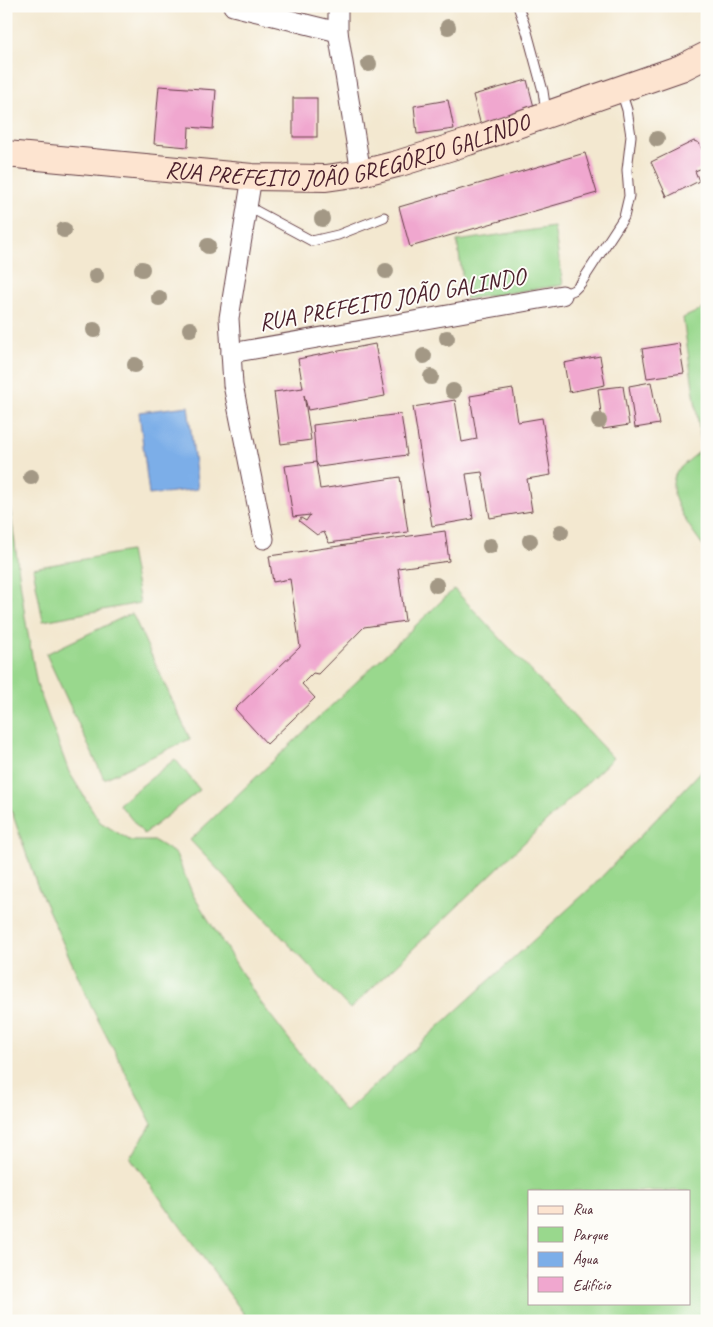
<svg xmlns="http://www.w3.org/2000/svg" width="713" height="1327" viewBox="0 0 713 1327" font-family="Caveat,sans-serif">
<rect width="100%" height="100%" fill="#fdfcf7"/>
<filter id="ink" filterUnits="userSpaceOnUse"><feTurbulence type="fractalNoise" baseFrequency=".02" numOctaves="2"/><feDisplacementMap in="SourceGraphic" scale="10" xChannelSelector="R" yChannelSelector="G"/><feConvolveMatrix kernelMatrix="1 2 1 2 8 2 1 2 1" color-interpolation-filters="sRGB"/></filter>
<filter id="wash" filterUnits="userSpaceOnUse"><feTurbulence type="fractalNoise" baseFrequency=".0096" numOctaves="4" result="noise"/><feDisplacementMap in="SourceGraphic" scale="20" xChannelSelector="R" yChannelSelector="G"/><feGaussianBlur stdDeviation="1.12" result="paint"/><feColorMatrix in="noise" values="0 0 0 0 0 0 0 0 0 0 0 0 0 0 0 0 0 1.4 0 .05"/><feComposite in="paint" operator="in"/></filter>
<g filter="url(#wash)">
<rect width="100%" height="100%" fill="#f3e8d0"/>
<g fill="#99d88d" stroke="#727c5c" fill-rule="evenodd">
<polygon points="554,227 563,285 466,299 457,241"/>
<path d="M 707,307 L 707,551 C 694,532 659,492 679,469 C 686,462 695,456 702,449 L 683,318 Z"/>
<path d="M 6,493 L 9,500 L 25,617 L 37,685 L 69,772 L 100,822 L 131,841 L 155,841 L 176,854 L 193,895 L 258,999 L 345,1112 L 593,886 L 707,765 L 707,1321 L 249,1321 L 130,1157 L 152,1124 L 93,1010 L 37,885 L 6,795 ZM 529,1191 L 689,1191 L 689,1303 L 529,1303 Z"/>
<polygon points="130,551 140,603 43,621 33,568"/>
<polygon points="454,589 613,758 350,1009 190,840"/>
<polygon points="132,613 190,739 104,779 46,654"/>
<polygon points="175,759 200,790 144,834 119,804"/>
</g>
<polygon fill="#7caee8" stroke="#63668a" points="188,406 198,489 149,495 139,412"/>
<g id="blocks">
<g fill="#f0a7cf">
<polygon points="527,80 535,111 481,126 473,95"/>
<polygon points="159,86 216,90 213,129 189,127 188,147 154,144"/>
<rect x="293" y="98" width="24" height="39"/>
<polygon points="448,100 454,129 417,134 414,106"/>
<polygon points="694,141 699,143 707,159 707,166 695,171 699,181 667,197 651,162"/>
<polygon points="585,153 597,193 410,247 399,207"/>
<polygon points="679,343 684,373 647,378 642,349"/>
<polygon points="375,344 385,396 308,410 304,395 311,440 281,444 274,392 303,388 298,359"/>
<polygon points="600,356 605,385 569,392 564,363"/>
<polygon points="651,382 659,424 635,428 629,386"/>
<polygon points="623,386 629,425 603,429 598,389"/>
<polygon points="513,389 518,422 542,418 551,475 527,479 532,511 490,518 482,472 466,474 473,519 432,526 413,407 455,400 462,442 477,439 470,396"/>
<polygon points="401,414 407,455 319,467 316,462 313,425"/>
<polygon points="316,462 320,489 400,477 408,532 329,543 324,532 317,535 299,521 301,518 306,521 310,515 293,517 285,466"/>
<polygon points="445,531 449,561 398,568 405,621 364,627 318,674 313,673 302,684 315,698 267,744 235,709 300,647 290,579 273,582 269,556"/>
</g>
</g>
</g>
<g filter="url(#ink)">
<use href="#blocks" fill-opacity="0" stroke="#633d44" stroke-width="1"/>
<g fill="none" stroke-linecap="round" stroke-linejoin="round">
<defs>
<g id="lane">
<polyline points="518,6 527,32 543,91 546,112"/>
<polyline points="247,206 312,241 338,235 384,217"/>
<polyline points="562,295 574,290 581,283 624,217 629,196 627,170 631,136 627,110 621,91"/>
</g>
<g id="street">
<polyline points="233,6 338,32"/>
<polyline points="338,6 338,32 361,173"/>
<polyline points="252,177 229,318 233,385 264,539"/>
<polyline points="231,353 562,295"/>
</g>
<g id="secondary">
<path id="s1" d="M 6,154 L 252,177 L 326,178 L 361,173 L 397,164 L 468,142 L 681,68 L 707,55"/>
</g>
</defs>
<use href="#lane" stroke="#633d44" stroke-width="11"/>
<use href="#street" stroke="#633d44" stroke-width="21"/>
<use href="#secondary" stroke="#633d44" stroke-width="28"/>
<use href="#lane" stroke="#fff" stroke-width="9"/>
<use href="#street" stroke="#fff" stroke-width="19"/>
<use href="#secondary" stroke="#fde4d0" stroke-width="26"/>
</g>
<g fill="#a39885">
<circle cx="448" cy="27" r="8"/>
<circle cx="369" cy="64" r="8"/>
<circle cx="657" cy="139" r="8"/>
<circle cx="322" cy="219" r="8"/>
<circle cx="64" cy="230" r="8"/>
<circle cx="208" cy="246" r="8"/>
<circle cx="142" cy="269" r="8"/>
<circle cx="386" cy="271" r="8"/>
<circle cx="96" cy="276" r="8"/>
<circle cx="159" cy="298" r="8"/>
<circle cx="190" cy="329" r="8"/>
<circle cx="94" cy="330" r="8"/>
<circle cx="447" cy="338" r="8"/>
<circle cx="424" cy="356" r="8"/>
<circle cx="135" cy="365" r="8"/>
<circle cx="431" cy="377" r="8"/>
<circle cx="453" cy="391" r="8"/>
<circle cx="599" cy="421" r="8"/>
<circle cx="31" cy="477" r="8"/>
<circle cx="561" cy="532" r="8"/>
<circle cx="530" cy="541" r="8"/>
<circle cx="490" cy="546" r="8"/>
<circle cx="436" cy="585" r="8"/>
</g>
</g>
<g text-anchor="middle" stroke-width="4" stroke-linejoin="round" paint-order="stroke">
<g font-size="24" fill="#4a1f2b" stroke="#fdfcf7">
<text dy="8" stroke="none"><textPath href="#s1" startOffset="346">RUA PREFEITO JOÃO GREGÓRIO GALINDO</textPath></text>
<text transform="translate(392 299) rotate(-10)" y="8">RUA PREFEITO JOÃO GALINDO</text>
</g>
</g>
<rect width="713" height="1327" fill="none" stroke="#fdfcf7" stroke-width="25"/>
<rect x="528" y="1190" width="162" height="115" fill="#fdfcf7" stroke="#b5a4a5"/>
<rect x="538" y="1206" width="25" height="8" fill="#fde4d0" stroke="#b5a4a5"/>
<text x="573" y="1214" font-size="15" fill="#4a1f2b">Rua</text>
<rect x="538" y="1227" width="25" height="15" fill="#99d88d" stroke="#b5a4a5"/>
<text x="573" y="1240" font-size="15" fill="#4a1f2b">Parque</text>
<rect x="538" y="1252" width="25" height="15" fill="#7caee8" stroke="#b5a4a5"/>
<text x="573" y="1264" font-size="15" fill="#4a1f2b">Água</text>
<rect x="538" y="1277" width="25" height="15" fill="#f0a7cf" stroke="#b5a4a5"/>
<text x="573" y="1290" font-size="15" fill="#4a1f2b">Edifício</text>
</svg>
